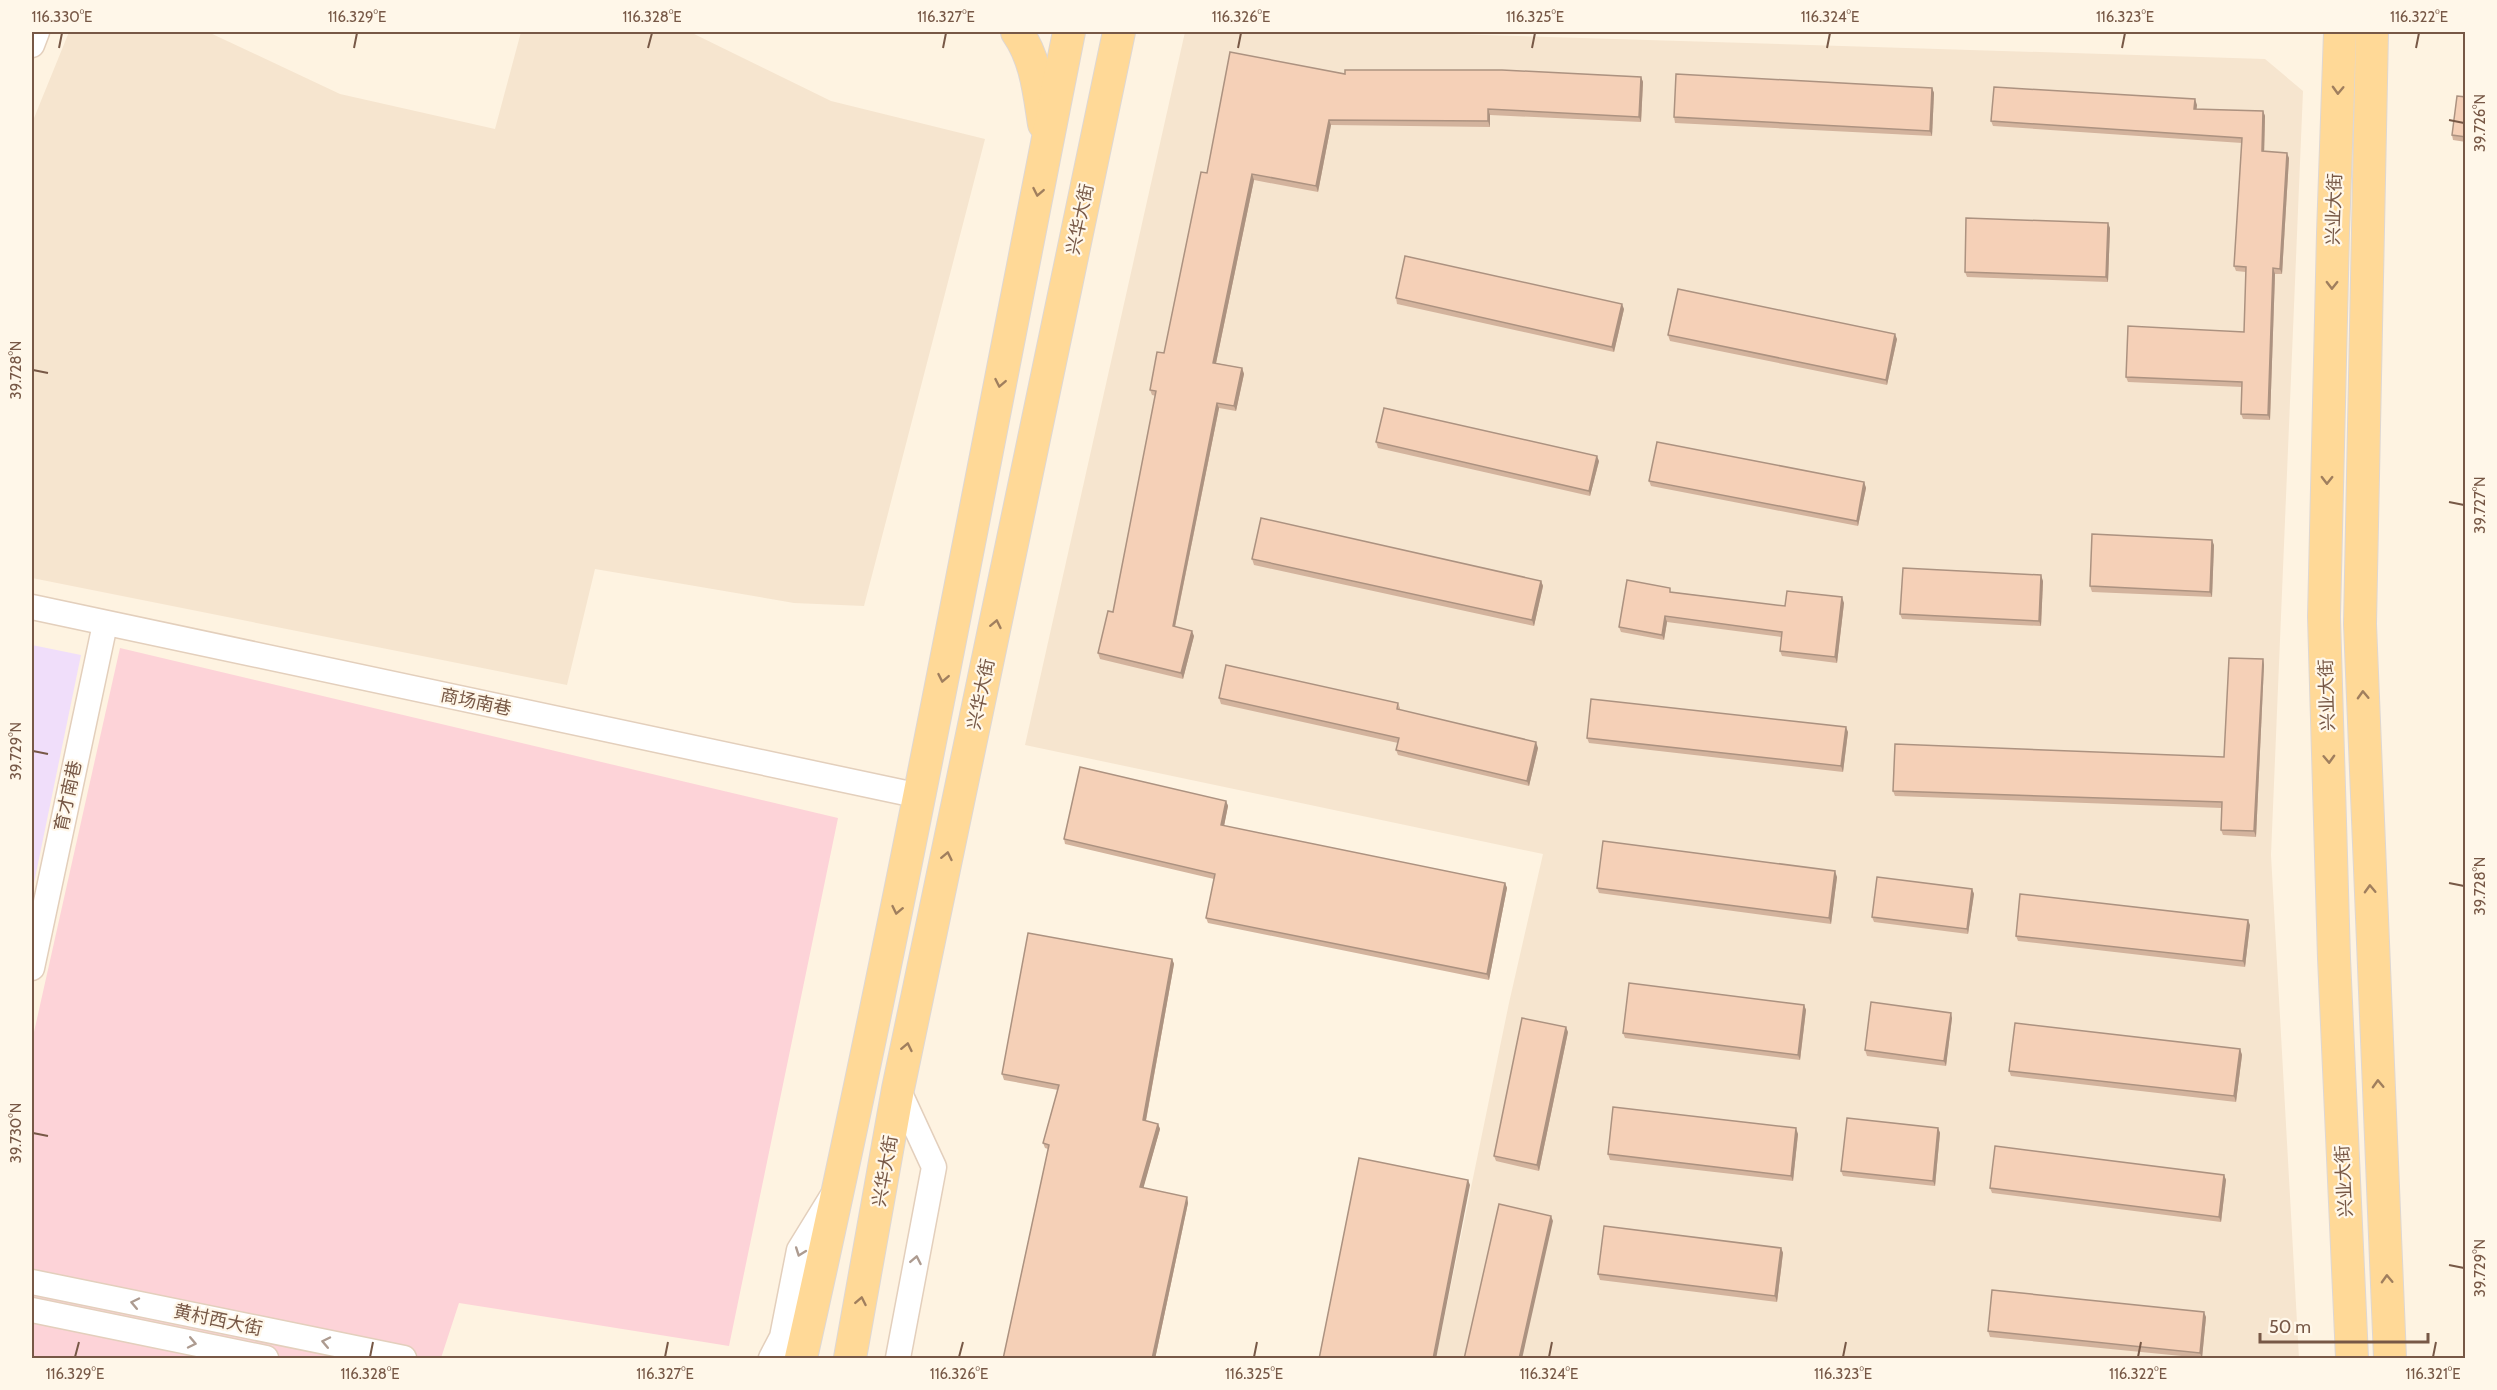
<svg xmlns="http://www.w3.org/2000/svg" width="2497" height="1390" viewBox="0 0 2497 1390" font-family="Cabin,'Noto Sans SC',sans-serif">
<rect width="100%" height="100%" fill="#fef3e1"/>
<g fill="#f6e5cf">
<polygon points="69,32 208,32 340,94 495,129 521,32 690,32 831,101 985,139 864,606 794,603 595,569 567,685 32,578 32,123"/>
<polygon points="1185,32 1385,32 2265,59 2303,91 2271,855 2299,1358 1436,1358 1509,1003 1543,854 1025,745"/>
</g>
<polygon fill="#f0defa" points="32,645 81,655 34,883 32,883"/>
<polygon fill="#fdd3d8" points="120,648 838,818 729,1346 459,1303 441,1358 32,1358 32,1041"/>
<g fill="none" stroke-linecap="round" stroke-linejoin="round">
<defs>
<g id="minor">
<polyline points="32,45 37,32"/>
<polyline points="32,607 920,796"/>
<polyline points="32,968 105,624"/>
<polyline points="32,1282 404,1358"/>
<polyline points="32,1310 266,1358"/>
<polyline points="771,1358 782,1337 799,1250 831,1198"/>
<polyline points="898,1358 934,1167 898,1089"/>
</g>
<g id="major">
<path d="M 1017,32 C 1036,59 1039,92 1044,124"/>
<polyline points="2340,32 2333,233 2324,617 2334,958 2352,1358"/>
<polyline points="2372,32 2360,624 2390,1358"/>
<path d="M 801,1358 C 900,918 981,474 1069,32"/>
<polyline points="850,1358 898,1089 1119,32"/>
</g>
</defs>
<use href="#minor" stroke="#e3cfbc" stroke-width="27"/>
<use href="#major" stroke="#ded7d3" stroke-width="34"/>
<use href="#minor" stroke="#fff" stroke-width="24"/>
<use href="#major" stroke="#ffd997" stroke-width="32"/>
</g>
<g fill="#d3b39d">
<polygon points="1345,74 1641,77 1643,82 1641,122 1490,115 1490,127 1331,125 1318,192 1254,180 1216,363 1242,368 1244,374 1236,411 1219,408 1175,627 1194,636 1183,679 1100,659 1098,653 1113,612 1156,396 1152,395 1150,390 1164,353 1207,173"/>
<polygon points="1932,88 1934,93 1932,136 1675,123 1674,117"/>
<polygon points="2466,97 2466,142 2453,140 2452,135"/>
<polygon points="2197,105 2196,109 2263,111 2265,116 2264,151 2289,158 2282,274 2275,274 2270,420 2243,419 2241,414 2242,387 2128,382 2126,377 2244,332 2246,272 2236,271 2234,266 2242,143 1993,126 1991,121"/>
<polygon points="2110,228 2108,282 1967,277 1965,272"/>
<polygon points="1396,298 1624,309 1614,352 1397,304"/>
<polygon points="1668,335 1897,339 1887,385 1670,341"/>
<polygon points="1376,442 1599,461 1590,496 1378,448"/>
<polygon points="1649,481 1864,482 1866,488 1858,526 1651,486"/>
<polygon points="2214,545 2212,597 2092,592 2090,586"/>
<polygon points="1252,559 1541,581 1543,586 1534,626 1254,565"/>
<polygon points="2043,581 2041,626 1902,619 1900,614"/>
<polygon points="1672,592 1785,606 1844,603 1837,663 1782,656 1780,651 1781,637 1667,622 1664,640 1621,632 1619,627"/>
<polygon points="2263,659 2264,665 2256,837 2223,835 2221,830 2222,808 1895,796 1893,791 2224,757"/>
<polygon points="1219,698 1398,703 1400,708 1400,710 1538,748 1529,786 1398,755 1396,750 1398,743 1221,704"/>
<polygon points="1848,732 1843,772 1589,743 1587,738"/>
<polygon points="1226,801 1228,806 1224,826 1505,883 1507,888 1489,980 1208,923 1206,918 1214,879 1065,844 1064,839"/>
<polygon points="1837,877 1831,924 1599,893 1597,888"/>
<polygon points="1972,889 1974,894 1968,934 1874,922 1872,917"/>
<polygon points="2250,925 2245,967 2018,941 2016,936"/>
<polygon points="1172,959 1174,964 1146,1121 1158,1124 1160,1129 1143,1188 1187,1197 1188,1203 1155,1359 1003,1359 1048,1149 1045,1148 1043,1143 1058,1090 1004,1080 1002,1074"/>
<polygon points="1804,1005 1806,1010 1800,1060 1625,1038 1623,1033"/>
<polygon points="1952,1018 1946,1066 1867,1056 1865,1050"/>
<polygon points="1568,1032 1539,1171 1496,1161 1494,1156"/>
<polygon points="2240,1049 2242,1055 2236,1102 2011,1076 2009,1071"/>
<polygon points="1938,1128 1940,1133 1935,1186 1843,1176 1841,1171"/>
<polygon points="1798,1134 1793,1181 1610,1160 1608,1154"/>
<polygon points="2224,1175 2226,1180 2221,1222 1992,1193 1990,1188"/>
<polygon points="1781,1248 1783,1253 1777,1302 1600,1280 1598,1274"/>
<polygon points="2206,1317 2202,1358 1990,1337 1988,1331"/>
</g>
<g fill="#ac9280">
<polygon points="1641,77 1643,82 1641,122 1639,117"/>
<polygon points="1932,88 1934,93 1932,136 1930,131"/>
<polygon points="2195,99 2197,105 2196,114 2194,109"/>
<polygon points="1488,109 1490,115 1490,127 1488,121"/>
<polygon points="2263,111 2265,116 2264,157 2262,151"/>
<polygon points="1329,120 1331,125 1318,192 1316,186"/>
<polygon points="2287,153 2289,158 2282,274 2280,269"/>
<polygon points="1252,174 1254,180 1215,368 1213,363"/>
<polygon points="2108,223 2110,228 2108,282 2106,277"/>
<polygon points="2273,268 2275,274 2270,420 2268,415"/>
<polygon points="1622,304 1624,309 1614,352 1612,347"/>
<polygon points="1895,334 1897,339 1887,385 1886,380"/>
<polygon points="1242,368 1244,374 1236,411 1234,406"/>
<polygon points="1217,403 1219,408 1174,631 1173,626"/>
<polygon points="1597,456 1599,461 1590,496 1589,491"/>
<polygon points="1864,482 1866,488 1858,526 1857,521"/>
<polygon points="2212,540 2214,545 2212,597 2210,592"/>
<polygon points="2041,575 2043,581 2041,626 2039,621"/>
<polygon points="1541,581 1543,586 1534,626 1532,620"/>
<polygon points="1842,597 1844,603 1837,663 1835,657"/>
<polygon points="1665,616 1667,622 1664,640 1662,635"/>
<polygon points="1192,631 1194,636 1183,679 1181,673"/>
<polygon points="2263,659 2264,665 2256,837 2254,831"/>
<polygon points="1846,727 1848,732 1843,772 1841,766"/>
<polygon points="1536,742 1538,748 1529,786 1527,781"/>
<polygon points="1226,801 1228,806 1223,831 1221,825"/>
<polygon points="1835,871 1837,877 1831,924 1829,918"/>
<polygon points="1505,883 1507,888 1489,980 1487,974"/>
<polygon points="1972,889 1974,894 1968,934 1967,929"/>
<polygon points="2248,920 2250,925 2245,967 2243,961"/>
<polygon points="1172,959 1174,964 1145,1125 1143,1120"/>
<polygon points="1804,1005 1806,1010 1800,1060 1798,1055"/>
<polygon points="1951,1013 1952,1018 1946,1066 1944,1061"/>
<polygon points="1566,1027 1568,1032 1539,1171 1537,1165"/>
<polygon points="2240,1049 2242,1055 2236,1102 2234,1096"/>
<polygon points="1158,1124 1160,1129 1142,1193 1140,1187"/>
<polygon points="1796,1128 1798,1134 1793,1181 1791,1176"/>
<polygon points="1938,1128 1940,1133 1935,1186 1933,1181"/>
<polygon points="2224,1175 2226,1180 2221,1222 2219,1217"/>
<polygon points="1468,1180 1470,1185 1436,1359 1433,1359"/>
<polygon points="1187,1197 1188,1203 1155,1359 1152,1359"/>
<polygon points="1551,1216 1553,1221 1522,1359 1519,1359"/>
<polygon points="1781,1248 1783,1253 1777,1302 1775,1296"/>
<polygon points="2204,1312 2206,1317 2202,1358 2200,1353"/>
</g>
<g fill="#f5d0b7" stroke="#ac9280" stroke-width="1.5">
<polygon points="1230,52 1345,74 1345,70 1502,70 1641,77 1639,117 1488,109 1488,121 1329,120 1316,186 1252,174 1213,363 1242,368 1234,406 1217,403 1173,626 1192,631 1181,673 1098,653 1108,611 1113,612 1156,391 1150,390 1157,352 1164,353 1201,172 1207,173"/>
<polygon points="1676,74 1932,88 1930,131 1674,117"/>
<polygon points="1994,87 2195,99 2194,109 2263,111 2262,151 2287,153 2280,269 2273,268 2268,415 2241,414 2242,382 2126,377 2128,326 2244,332 2246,267 2234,266 2242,138 1991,121"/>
<polygon points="2457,96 2466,97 2466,137 2452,135"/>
<polygon points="1966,218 2108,223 2106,277 1965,272"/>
<polygon points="1405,256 1622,304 1612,347 1396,298"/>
<polygon points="1678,289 1895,334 1886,380 1668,335"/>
<polygon points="1384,408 1597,456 1589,491 1376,442"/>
<polygon points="1657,442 1864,482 1857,521 1649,481"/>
<polygon points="1261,518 1541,581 1532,620 1252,559"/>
<polygon points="2092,534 2212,540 2210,592 2090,586"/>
<polygon points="1903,568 2041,575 2039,621 1900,614"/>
<polygon points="1627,580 1670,588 1670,592 1785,606 1787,591 1842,597 1835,657 1780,651 1782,632 1665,616 1662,635 1619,627"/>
<polygon points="2229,658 2263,659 2254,831 2221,830 2222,802 1893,791 1895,744 2224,757"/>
<polygon points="1226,665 1398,703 1397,709 1536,742 1527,781 1396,750 1399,738 1219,698"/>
<polygon points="1591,699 1846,727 1841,766 1587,738"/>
<polygon points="1080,767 1226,801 1221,825 1505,883 1487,974 1206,918 1215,874 1064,839"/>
<polygon points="1603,841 1835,871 1829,918 1597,888"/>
<polygon points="1877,877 1972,889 1967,929 1872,917"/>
<polygon points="2020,894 2248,920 2243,961 2016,936"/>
<polygon points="1028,933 1172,959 1143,1120 1158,1124 1140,1187 1187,1197 1152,1359 1003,1359 1049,1145 1043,1143 1059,1085 1002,1074"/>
<polygon points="1629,983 1804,1005 1798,1055 1623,1033"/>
<polygon points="1871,1002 1951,1013 1944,1061 1865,1050"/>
<polygon points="1522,1018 1566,1027 1537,1165 1494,1156"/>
<polygon points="2015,1023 2240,1049 2234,1096 2009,1071"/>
<polygon points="1613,1107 1796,1128 1791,1176 1608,1154"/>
<polygon points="1847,1118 1938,1128 1933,1181 1841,1171"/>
<polygon points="1995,1146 2224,1175 2219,1217 1990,1188"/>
<polygon points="1359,1158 1468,1180 1433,1359 1319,1359"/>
<polygon points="1499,1204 1551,1216 1519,1359 1464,1359"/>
<polygon points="1604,1226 1781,1248 1775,1296 1598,1274"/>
<polygon points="1992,1290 2204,1312 2200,1353 1988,1331"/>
</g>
<defs><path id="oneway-chevron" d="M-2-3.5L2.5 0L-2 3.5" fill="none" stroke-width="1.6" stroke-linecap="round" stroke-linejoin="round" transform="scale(1.5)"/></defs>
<g stroke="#a07f5e">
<use href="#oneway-chevron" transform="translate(2338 90) rotate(92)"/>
<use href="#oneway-chevron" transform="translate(1038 192) rotate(101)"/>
<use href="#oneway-chevron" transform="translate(2332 285) rotate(91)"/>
<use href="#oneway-chevron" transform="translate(1000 383) rotate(101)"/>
<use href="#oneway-chevron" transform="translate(2327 480) rotate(91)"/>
<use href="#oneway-chevron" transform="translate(996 624) rotate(-78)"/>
<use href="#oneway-chevron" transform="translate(943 678) rotate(101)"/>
<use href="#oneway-chevron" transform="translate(2363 695) rotate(-92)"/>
<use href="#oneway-chevron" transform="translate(2329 759) rotate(88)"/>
<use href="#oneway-chevron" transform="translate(947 856) rotate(-78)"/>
<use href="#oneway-chevron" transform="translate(2370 889) rotate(-92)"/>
<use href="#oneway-chevron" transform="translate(897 910) rotate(102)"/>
<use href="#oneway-chevron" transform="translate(907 1047) rotate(-78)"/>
<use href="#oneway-chevron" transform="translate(2378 1084) rotate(-92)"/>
<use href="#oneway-chevron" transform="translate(2387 1279) rotate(-92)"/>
<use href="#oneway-chevron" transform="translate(861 1301) rotate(-79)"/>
</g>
<g stroke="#ad9b90">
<use href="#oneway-chevron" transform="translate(800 1252) rotate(110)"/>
<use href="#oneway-chevron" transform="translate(916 1260) rotate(-79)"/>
<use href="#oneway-chevron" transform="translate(135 1303) rotate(-168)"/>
<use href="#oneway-chevron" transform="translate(326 1342) rotate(-168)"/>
<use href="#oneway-chevron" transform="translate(192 1343) rotate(12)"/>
</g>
<path fill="none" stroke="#775846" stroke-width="2" d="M 59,48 L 62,33M 354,48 L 357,33M 648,48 L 652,33M 943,48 L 946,33M 1238,48 L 1241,33M 1532,48 L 1535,33M 1827,48 L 1830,33M 2122,48 L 2125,33M 2416,48 L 2419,33M 2449,120 L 2464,123M 33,370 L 48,373M 2449,502 L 2464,505M 33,751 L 48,754M 2449,883 L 2464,886M 33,1133 L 48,1136M 2449,1265 L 2464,1268M 75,1357 L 79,1342M 370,1357 L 373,1342M 665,1357 L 668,1342M 959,1357 L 963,1342M 1254,1357 L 1257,1342M 1549,1357 L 1552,1342M 1843,1357 L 1846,1342M 2138,1357 L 2141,1342M 2433,1357 L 2436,1342"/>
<g text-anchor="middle" stroke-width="4.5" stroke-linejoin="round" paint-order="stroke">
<g font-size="18" fill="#775846" stroke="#fff7e9">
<text transform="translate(2334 209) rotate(-88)" y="6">兴业大街</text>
<text transform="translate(1080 219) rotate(-78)" y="6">兴华大街</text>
<text transform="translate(981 694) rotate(-78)" y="6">兴华大街</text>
<text transform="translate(2327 695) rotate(-92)" y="6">兴业大街</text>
<text transform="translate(476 702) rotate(12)" y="6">商场南巷</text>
<text transform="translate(68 796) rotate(-78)" y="6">育才南巷</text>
<text transform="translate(885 1171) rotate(-80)" y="6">兴华大街</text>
<text transform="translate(2344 1181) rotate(-93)" y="6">兴业大街</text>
<text transform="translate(218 1320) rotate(12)" y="6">黄村西大街</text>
</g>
</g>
<rect width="2497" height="1390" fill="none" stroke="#fff7e9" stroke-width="66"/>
<path d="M2260 1333v9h168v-9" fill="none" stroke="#775846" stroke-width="3"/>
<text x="2269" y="1333" font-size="18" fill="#775846" stroke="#fff7e9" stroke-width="4.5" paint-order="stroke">50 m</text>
<rect x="33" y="33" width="2431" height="1324" fill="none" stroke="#775846" stroke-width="2"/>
<g font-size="15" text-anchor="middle" fill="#775846">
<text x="62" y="22">116.330°E</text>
<text x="357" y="22">116.329°E</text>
<text x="652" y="22">116.328°E</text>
<text x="946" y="22">116.327°E</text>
<text x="1241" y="22">116.326°E</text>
<text x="1535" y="22">116.325°E</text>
<text x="1830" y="22">116.324°E</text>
<text x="2125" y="22">116.323°E</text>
<text x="2419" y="22">116.322°E</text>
<text transform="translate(2480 123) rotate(-90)" y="5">39.726°N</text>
<text transform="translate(16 370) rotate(-90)" y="5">39.728°N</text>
<text transform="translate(2480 505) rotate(-90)" y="5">39.727°N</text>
<text transform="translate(16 751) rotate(-90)" y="5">39.729°N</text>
<text transform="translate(2480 886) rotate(-90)" y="5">39.728°N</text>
<text transform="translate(16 1133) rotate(-90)" y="5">39.730°N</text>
<text transform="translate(2480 1268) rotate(-90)" y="5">39.729°N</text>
<text x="75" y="1379">116.329°E</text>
<text x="370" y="1379">116.328°E</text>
<text x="665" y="1379">116.327°E</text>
<text x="959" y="1379">116.326°E</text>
<text x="1254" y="1379">116.325°E</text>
<text x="1549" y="1379">116.324°E</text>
<text x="1843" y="1379">116.323°E</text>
<text x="2138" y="1379">116.322°E</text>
<text x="2433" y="1379">116.321°E</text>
</g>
</svg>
